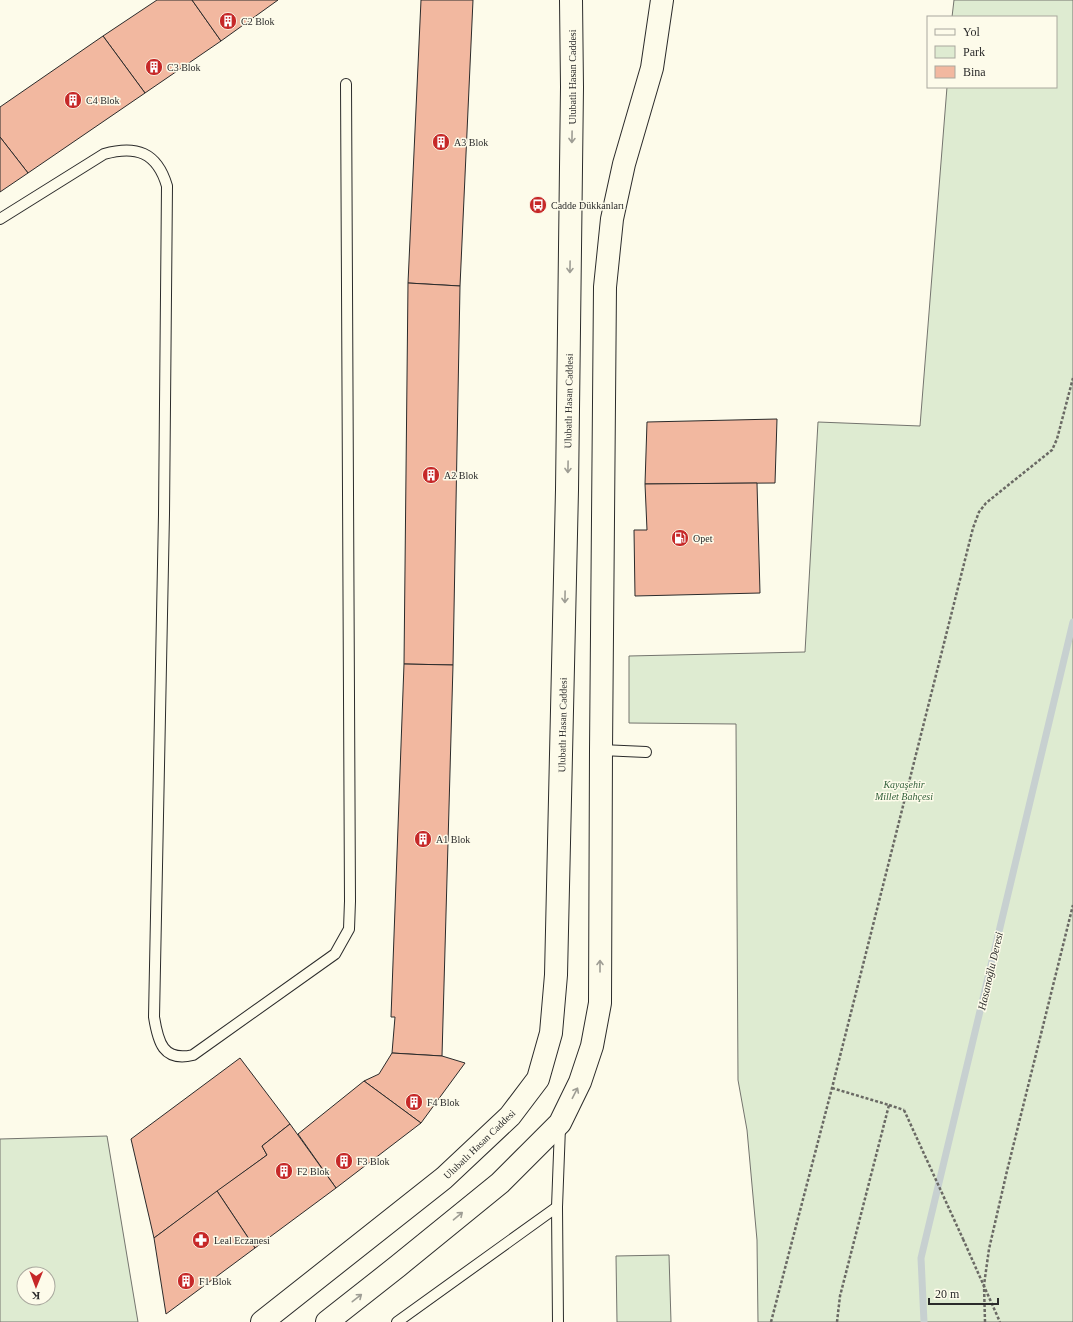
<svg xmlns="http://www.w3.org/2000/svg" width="1073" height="1322" viewBox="0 0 1073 1322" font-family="'Times New Roman',serif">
<rect width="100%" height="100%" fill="#fdfbea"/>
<g fill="#deebd1" stroke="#74746e" fill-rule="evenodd">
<polygon points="954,0 1073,0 1073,1322 758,1322 757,1240 747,1130 738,1080 736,724 629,723 629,656 805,652 818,422 920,426 947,87 1056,87 1056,17 952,17"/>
<path d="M 107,1136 L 138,1322 L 0,1322 L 0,1139 ZM 24,1274 L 48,1274 L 48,1298 L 24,1298 Z"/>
<polygon points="669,1255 671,1322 617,1322 616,1256"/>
</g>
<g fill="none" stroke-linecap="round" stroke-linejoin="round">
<polyline stroke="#c7d0d0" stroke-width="7" points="924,1322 921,1258 1073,622"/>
</g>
<g fill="#f2b8a0" stroke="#2b2b2b">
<polygon points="157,0 192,0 221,41 145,93 103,36"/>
<polygon points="192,0 278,0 221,41"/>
<polygon points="421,0 473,0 460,286 408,283"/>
<polygon points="103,36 145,93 28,173 0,137 0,107"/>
<polygon points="0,137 28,173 0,192"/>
<polygon points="408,283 460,286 453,665 404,664"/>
<polygon points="777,419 775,483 645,484 647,422"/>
<polygon points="757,483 760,593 635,596 634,530 647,530 645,484"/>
<polygon points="404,664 453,665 442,1056 392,1053 395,1017 391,1017"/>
<polygon points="392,1053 442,1056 465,1063 421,1123 364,1081 379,1074"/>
<polygon points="240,1058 290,1124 262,1146 267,1155 154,1238 131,1139"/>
<polygon points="364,1081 421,1123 336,1188 298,1134"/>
<polygon points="290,1124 336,1188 255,1248 217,1191 267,1155 262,1146"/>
<polygon points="217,1191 255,1248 166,1314 154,1238"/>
</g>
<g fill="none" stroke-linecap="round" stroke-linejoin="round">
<defs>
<g id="service">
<path d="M 0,219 L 104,154 C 136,145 157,152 167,186 L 164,514 L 154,1017 C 158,1042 163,1062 193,1055 L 335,954 L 349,929 L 350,901 L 346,84"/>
<polyline points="601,750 646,752"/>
<polyline points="397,1322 557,1207"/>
<polyline points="558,1322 557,1207 560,1127"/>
</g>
<g id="primary">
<polyline points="262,1322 444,1178 510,1116 538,1079 551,1033 556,975 567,490 572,87 571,0"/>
<polyline points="327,1322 398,1266 500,1183 560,1123 580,1082 592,1046 600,1003 601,750 605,287 612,219 624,164 652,68 662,0"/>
</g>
</defs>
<use href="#service" stroke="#2b2b2b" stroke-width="12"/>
<use href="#primary" stroke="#2b2b2b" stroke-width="24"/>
<g stroke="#6a6964" stroke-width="2.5" stroke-dasharray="3 2" stroke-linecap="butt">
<polyline points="832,1088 889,1105 840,1296 837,1322"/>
<polyline points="889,1105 904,1110"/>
<polyline points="963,1239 1000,1322"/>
<polyline points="771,1322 832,1088 973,528 979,512 986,503 1052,450 1057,439 1073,378"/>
<polyline points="985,1322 984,1285 989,1249 1007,1171 1073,905"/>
</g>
<use href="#service" stroke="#fdfbea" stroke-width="10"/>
<use href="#primary" stroke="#fdfbea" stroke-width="22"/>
<polyline stroke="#6a6964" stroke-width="2.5" stroke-dasharray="3 2" stroke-linecap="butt" points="904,1110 963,1239"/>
</g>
<defs><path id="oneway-shaft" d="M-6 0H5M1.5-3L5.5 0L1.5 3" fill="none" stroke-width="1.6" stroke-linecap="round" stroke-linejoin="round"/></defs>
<g stroke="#9e9d94">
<use href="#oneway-shaft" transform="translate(572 137) rotate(91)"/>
<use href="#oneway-shaft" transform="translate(570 267) rotate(91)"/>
<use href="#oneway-shaft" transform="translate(568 467) rotate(91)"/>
<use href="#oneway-shaft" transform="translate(565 597) rotate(91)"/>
<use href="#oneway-shaft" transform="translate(600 966) rotate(-90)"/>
<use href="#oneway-shaft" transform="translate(575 1093) rotate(-63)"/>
<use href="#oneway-shaft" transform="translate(458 1216) rotate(-40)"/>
<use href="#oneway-shaft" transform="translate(357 1298) rotate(-38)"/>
</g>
<defs>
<symbol id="building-disc" viewBox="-11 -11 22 22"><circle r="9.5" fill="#c62828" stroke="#fdfbea"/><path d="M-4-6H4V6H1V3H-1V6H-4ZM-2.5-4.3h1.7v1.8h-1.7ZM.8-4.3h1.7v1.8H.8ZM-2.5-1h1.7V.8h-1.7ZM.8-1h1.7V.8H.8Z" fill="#fff"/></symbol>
<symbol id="bus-disc" viewBox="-11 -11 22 22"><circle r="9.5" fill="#c62828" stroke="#fdfbea"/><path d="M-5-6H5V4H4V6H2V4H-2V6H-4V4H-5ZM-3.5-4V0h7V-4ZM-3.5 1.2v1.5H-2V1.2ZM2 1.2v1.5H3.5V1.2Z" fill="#fff"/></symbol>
<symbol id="fuel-disc" viewBox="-11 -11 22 22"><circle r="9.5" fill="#c62828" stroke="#fdfbea"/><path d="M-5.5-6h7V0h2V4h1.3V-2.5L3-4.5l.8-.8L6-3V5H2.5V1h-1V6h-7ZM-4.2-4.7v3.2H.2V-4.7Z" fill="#fff"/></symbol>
<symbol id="pharmacy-disc" viewBox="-11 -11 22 22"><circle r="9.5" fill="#c62828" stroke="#fdfbea"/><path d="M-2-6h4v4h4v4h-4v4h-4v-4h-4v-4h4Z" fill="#fff"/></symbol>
</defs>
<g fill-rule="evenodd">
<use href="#building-disc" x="218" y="11" width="20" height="20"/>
<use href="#building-disc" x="144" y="57" width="20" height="20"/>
<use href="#building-disc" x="63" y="90" width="20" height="20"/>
<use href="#building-disc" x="431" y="132" width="20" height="20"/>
<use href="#bus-disc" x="528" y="195" width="20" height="20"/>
<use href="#building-disc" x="421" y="465" width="20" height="20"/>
<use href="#fuel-disc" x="670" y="528" width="20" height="20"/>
<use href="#building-disc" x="413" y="829" width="20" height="20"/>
<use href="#building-disc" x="404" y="1092" width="20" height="20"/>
<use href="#building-disc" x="334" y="1151" width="20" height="20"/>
<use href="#building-disc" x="274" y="1161" width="20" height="20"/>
<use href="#pharmacy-disc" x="191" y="1230" width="20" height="20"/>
<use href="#building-disc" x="176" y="1271" width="20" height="20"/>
</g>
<g text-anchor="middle" stroke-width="3" stroke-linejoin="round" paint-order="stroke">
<g font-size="10" fill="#2b2b2b" stroke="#fdfbea" text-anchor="start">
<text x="241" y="25">C2 Blok</text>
<text x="167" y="71">C3 Blok</text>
<text x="86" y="104">C4 Blok</text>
<text x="454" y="146">A3 Blok</text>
<text x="551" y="209">Cadde Dükkanları</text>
<text x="444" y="479">A2 Blok</text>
<text x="693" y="542">Opet</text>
<text x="436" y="843">A1 Blok</text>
<text x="427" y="1106">F4 Blok</text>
<text x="357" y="1165">F3 Blok</text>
<text x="297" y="1175">F2 Blok</text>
<text x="214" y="1244">Leal Eczanesi</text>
<text x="199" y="1285">F1 Blok</text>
</g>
<g font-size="10" fill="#2b2b2b" stroke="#fdfbea">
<text transform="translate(572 77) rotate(-90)" y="4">Ulubatlı Hasan Caddesi</text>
<text transform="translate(568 401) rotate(-89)" y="4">Ulubatlı Hasan Caddesi</text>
<text transform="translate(562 725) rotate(-89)" y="4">Ulubatlı Hasan Caddesi</text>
<text transform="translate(479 1144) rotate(-44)" y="4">Ulubatlı Hasan Caddesi</text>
</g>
<g font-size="10" font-style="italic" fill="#34623c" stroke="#fdfbea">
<text x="904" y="788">Kayaşehir<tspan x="904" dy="12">Millet Bahçesi</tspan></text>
</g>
<g font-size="11" font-style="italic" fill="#2b2b2b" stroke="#fdfbea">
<text transform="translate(990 971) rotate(-77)" y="4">Hasanoğlu Deresi</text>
</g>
</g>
<rect x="927" y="16" width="130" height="72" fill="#fdfbea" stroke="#a9a89e"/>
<rect x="935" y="29" width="20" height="6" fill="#fdfbea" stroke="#a9a89e"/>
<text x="963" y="36" font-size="12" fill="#2b2b2b">Yol</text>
<rect x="935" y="46" width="20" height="12" fill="#deebd1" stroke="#a9a89e"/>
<text x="963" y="56" font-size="12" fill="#2b2b2b">Park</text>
<rect x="935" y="66" width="20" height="12" fill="#f2b8a0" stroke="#a9a89e"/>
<text x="963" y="76" font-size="12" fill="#2b2b2b">Bina</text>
<g transform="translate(36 1286) rotate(181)"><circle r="19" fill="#fdfbea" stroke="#a9a89e"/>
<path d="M0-3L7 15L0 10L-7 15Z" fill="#c62828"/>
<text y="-6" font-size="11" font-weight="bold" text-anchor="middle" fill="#2b2b2b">K</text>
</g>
<path d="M929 1298v6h69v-6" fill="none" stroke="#2b2b2b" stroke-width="2"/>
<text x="935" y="1298" font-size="12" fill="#2b2b2b" stroke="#fdfbea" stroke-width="3" paint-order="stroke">20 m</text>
</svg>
